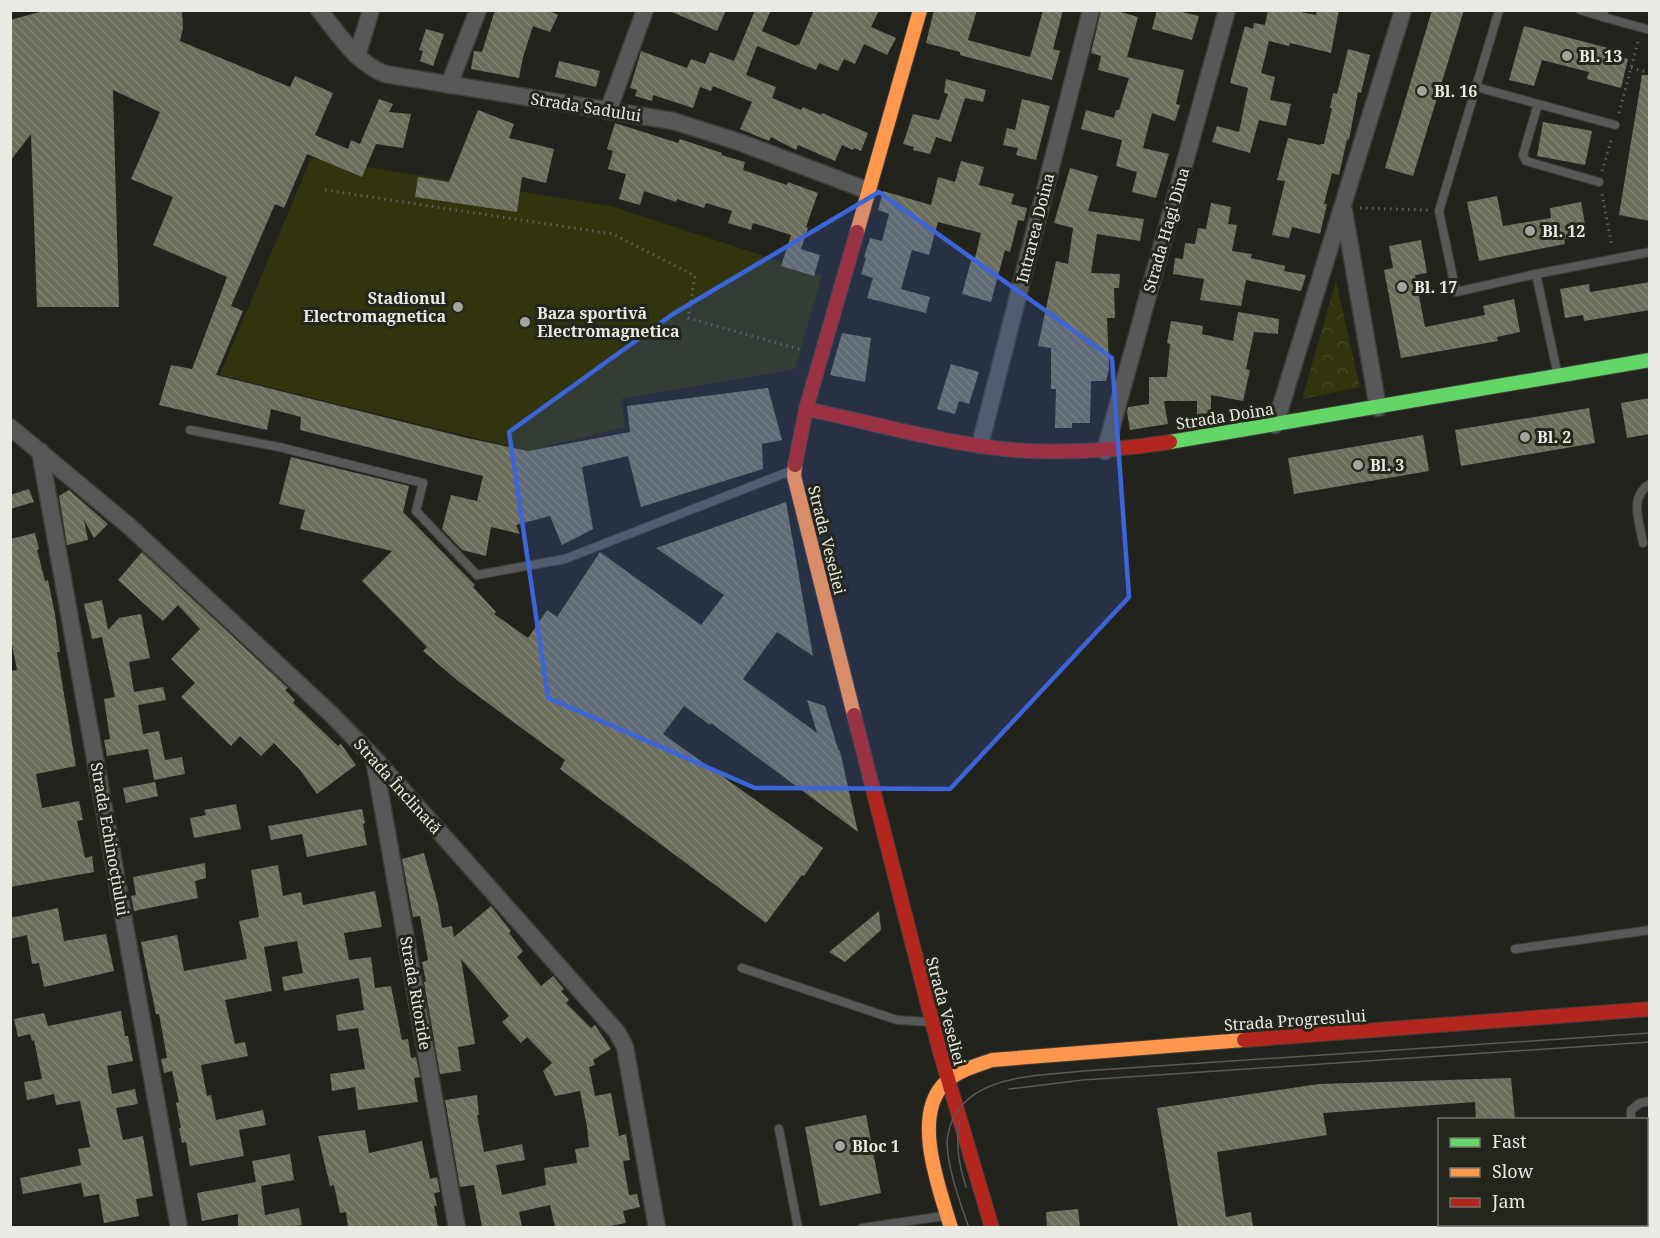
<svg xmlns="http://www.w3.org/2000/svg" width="1660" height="1238" viewBox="0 0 1660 1238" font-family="'Noto Serif',serif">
<defs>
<pattern id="park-crowns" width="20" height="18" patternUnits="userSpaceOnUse" patternTransform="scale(1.5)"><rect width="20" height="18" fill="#31340d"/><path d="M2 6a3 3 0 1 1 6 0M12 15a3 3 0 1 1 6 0" fill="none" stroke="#454824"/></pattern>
<pattern id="building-back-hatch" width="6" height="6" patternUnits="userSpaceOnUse" patternTransform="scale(1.5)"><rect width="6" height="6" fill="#6b6d5c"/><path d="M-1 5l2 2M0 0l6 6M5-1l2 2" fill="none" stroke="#808273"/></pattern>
</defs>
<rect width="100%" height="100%" fill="#23231e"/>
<polygon fill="url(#park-crowns)" points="1336,281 1360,387 1302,399"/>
<polygon fill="#31340d" points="311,158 611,206 822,275 795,369 621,399 625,427 528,451 220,375"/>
<g fill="url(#building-back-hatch)">
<polygon points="47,10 182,10 183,28 180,41 290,87 295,76 333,93 315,135 348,149 351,140 360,144 379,99 393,104 389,112 411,114 403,148 376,144 362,177 307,154 284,208 275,204 231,306 243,311 216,375 467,438 528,451 630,432 627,406 768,388 782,440 762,444 763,469 641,507 628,456 582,467 593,529 562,545 550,516 516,525 520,534 491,527 486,556 462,550 442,529 451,495 477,501 483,476 300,430 301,417 271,409 267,430 159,405 171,365 192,369 227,277 153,245 173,197 131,179 160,112 113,90 119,307 37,307 31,134 10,161 10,20"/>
<polygon points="495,10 547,10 558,15 550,32 533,26 523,57 519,78 471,69 474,51 482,52"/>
<polygon points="667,10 726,10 717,31"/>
<polygon points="755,10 771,10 762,31 796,46 797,44 799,45 814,10 879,10 871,27 896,38 887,55 864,44 855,64 844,59 838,71 819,63 816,70 757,46 746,75 776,87 772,98 801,110 803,107 821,115 822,113 868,133 861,151 854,148 853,150 842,145 835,161 798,145 796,150 771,137 769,141 740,129 752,102 713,86 711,91 700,87 693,108 653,95 652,101 635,96 637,90 630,88 641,51 687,68 691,59 705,64 710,52 734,61"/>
<polygon points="934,10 977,10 968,40 1030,57 1043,10 1063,10 1053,49 1060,51 1052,80 960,55 960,52 926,43"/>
<polygon points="1101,10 1114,10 1138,17 1127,57 1184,70 1176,104 1180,105 1175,121 1152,113 1143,148 1169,154 1156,198 1132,192 1137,172 1116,166 1122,140 1081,129 1086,110 1114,118 1116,110 1119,110 1129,78 1098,70 1101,56 1091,53"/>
<polygon points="1157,10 1173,10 1199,16 1192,40 1152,29"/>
<polygon points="1268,10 1290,10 1316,15 1317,10 1339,10 1331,53 1290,43 1289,46 1269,41 1261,73 1275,77 1270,100 1291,104 1286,126 1259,120 1250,153 1212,142 1217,126 1239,132 1248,88 1230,83 1238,52 1245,26 1253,29 1254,23 1265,25"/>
<polygon points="1432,10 1464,10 1413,176 1385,168"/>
<polygon points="1524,26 1608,48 1607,53 1628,59 1621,88 1587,79 1589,72 1542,60 1534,86 1509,80"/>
<polygon points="426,29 444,34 433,66 420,61 423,51 419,50"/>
<polygon points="1348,49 1370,55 1361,93 1358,92 1349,140 1347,139 1339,175 1332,173 1324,204 1327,204 1320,234 1292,227 1289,238 1272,235 1285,181 1277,180 1288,138 1320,145 1321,144 1324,144 1332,108 1330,108 1333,93 1337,94"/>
<polygon points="559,61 600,71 596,87 555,77"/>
<polygon points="1642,75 1650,75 1650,221 1619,215"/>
<polygon points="946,79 986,90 983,102 965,98 951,142 936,137 930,154 913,150 914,147 903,144 913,114 939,120 948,94 944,93"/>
<polygon points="1022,99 1050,106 1036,160 1016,155 1018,148 1003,145 1007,128 1015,130"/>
<polygon points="478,110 514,124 509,138 554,149 546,183 522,177 517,212 415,197 418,177 449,182"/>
<polygon points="1543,122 1592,131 1585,165 1537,156"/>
<polygon points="615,123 678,143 680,139 722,153 721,155 745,162 743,170 787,185 788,182 818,193 806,227 808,228 801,249 820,255 814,276 781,266 791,235 753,223 751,230 728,223 732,211 706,203 704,208 677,199 676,202 644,191 640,205 619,199 626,174 608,169 613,151 607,149"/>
<polygon points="961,161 984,167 979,185 1014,194 1011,204 1027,208 1024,221 1018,220 1010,252 1005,250 991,302 962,294 971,261 974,262 981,233 938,222 929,255 912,250 901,289 930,297 926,313 867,298 873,278 861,274 866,258 864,257 870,238 882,241 889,214 878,210 883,191 931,205 938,177 955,182"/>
<polygon points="1070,168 1098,176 1088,211 1144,219 1140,241 1097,234 1091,273 1120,274 1119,288 1114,288 1115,318 1107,318 1109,368 1106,381 1091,381 1090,423 1072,423 1072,428 1055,428 1056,389 1051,389 1051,348 1038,346 1056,261 1068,264 1073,228 1054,223"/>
<polygon points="1497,196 1503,226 1551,218 1550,208 1581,202 1587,235 1564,239 1565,244 1479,261 1467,202"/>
<polygon points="1211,203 1231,207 1228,224 1237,225 1232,251 1252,254 1251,258 1285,266 1284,271 1306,275 1301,291 1246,280 1241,306 1200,300 1204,279 1173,274 1175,258 1183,259 1185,243 1195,244 1198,228 1206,229"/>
<polygon points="1421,240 1427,273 1415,275 1425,327 1485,315 1483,306 1514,299 1520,332 1497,337 1498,341 1401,358 1384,270 1393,268 1389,246"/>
<polygon points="1650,282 1650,310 1584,321 1583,315 1565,318 1560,289 1589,284 1590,292"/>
<polygon points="1238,312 1279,319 1278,334 1254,332 1246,369 1250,370 1243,401 1211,395 1211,413 1197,414 1197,401 1164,401 1168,424 1130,430 1127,412 1128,407 1149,404 1149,377 1167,377 1170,344 1167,343 1171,321 1203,326 1202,334 1233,341"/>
<polygon points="842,333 871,338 865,382 830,375"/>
<polygon points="951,364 979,372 969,404 959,401 955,414 937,409"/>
<polygon points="1650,398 1650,434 1627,438 1621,403"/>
<polygon points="1589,408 1595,443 1461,466 1455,430"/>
<polygon points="1423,435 1429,471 1294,494 1288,458"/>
<polygon points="291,457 409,486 403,512 475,585 473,587 496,612 494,614 528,638 547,610 557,617 600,552 701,625 724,595 656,548 786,502 813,656 777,632 743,679 817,733 807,700 825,706 838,749 840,751 858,832 711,723 710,725 684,706 663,734 823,848 804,876 802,875 766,923 560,769 565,760 458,681 423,651 427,647 362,581 392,551 300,529 305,510 279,504"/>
<polygon points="29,489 34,502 10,509 10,495"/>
<polygon points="69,490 108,524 94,538 84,520 88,540 67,545 59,496"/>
<polygon points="35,533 39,549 37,550 45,581 48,580 55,614 60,652 57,652 76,766 36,774 42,808 79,801 83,820 77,821 85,858 92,856 94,872 10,887 10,671 17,670 10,635 10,539"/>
<polygon points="142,552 288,688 285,690 295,700 293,703 338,746 341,744 356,765 317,794 300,770 274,743 261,756 240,736 231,746 181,697 195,683 171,659 200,629 178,605 163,621 118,580"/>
<polygon points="102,600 108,630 119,618 141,614 150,658 129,662 134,692 163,687 166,700 138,705 143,734 159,731 165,760 182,757 185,774 154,780 148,749 107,756 104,740 110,739 104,699 115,697 102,637 92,639 84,604"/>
<polygon points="155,782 158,796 126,803 123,788"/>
<polygon points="236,804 241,829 194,838 190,818 206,815 204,810"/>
<polygon points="362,809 365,823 363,824 367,845 307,857 302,834 271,840 268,826"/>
<polygon points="424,853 438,904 442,928 452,926 454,937 491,906 511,931 509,933 523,951 517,957 541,986 553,976 564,989 561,991 569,1000 566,1003 591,1028 595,1025 611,1049 593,1060 595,1065 589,1067 595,1096 611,1093 619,1136 626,1134 630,1160 623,1161 629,1195 637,1194 640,1207 623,1211 626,1223 605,1227 555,1227 550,1205 519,1212 522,1227 482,1227 474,1185 460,1187 445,1100 477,1095 479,1115 477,1115 484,1152 522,1144 525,1160 496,1165 502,1195 546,1185 544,1168 577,1163 575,1149 589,1147 587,1127 580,1091 555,1096 543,1071 552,1063 527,1037 521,1043 502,1022 509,1016 461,959 475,1044 458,1047 461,1071 440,1074 424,982 426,982 422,962 428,960 420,916 413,917 402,859"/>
<polygon points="205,863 206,878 195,881 198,898 134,911 131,896 136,895 133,877"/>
<polygon points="278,865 283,896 301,892 303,905 375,891 382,927 344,933 349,960 371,957 375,988 391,986 402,1040 408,1039 411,1058 416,1057 420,1077 414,1078 418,1102 358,1110 355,1087 332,1091 330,1074 365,1069 358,1028 338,1031 336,1015 364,1010 359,978 284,991 282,977 303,973 297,941 264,947 272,991 225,1000 235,1044 245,1042 248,1056 201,1065 207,1096 211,1095 216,1120 263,1110 266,1125 239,1130 244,1156 190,1166 186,1142 182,1143 179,1128 181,1128 176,1103 179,1102 172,1071 164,1073 161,1059 167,1058 159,1014 156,1014 141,942 177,935 184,971 247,959 239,921 259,917 251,870"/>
<polygon points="58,908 64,941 106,934 114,971 44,987 39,963 32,964 27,935 10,939 10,918"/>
<polygon points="879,911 881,930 845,962 829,952"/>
<polygon points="121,1011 125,1036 128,1036 133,1061 107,1066 112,1094 135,1089 138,1104 116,1108 123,1140 143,1136 153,1196 136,1199 139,1216 104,1223 99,1194 84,1197 81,1183 23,1194 20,1178 77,1166 81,1165 78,1149 90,1147 80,1101 56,1105 54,1094 27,1100 24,1082 42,1079 34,1040 32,1041 30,1034 18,1037 14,1019 44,1013 48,1026"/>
<polygon points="1511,1078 1515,1119 1476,1119 1475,1102 1323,1113 1327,1135 1217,1152 1226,1217 1251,1212 1253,1227 1178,1227 1157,1108 1319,1084"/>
<polygon points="866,1115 881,1193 820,1206 805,1127"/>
<polygon points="365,1130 369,1153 422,1141 430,1179 437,1177 440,1192 434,1193 437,1206 434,1206 438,1227 348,1227 346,1212 340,1213 334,1185 330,1186 318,1136"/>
<polygon points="290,1154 294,1180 261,1186 265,1215 299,1208 302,1225 288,1227 238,1227 238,1214 202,1221 197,1193 256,1182 252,1161"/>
<polygon points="1078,1209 1080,1227 1047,1227 1046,1212"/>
</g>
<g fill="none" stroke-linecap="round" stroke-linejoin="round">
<defs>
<g id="lane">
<polyline points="1499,10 1439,211 1456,292 1536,274 1558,376"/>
<polyline points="1580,10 1603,17 1604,10"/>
<polyline points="1603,17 1650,30"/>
<polyline points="1476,87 1615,125"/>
<polyline points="1538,104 1523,155 1526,161 1599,182"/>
<polyline points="1536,274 1650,252"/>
<polyline points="190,430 279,447 423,483 416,511 477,575 565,559 793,470"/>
<path d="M 1643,543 C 1640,523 1628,497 1650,484"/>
<polyline points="1515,949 1650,930"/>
<polyline points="742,968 897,1020 931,1022"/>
<polyline points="1631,1120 1631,1110 1640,1103 1650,1101"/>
<polyline points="779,1129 798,1228"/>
<polyline points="862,1228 944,1216"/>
</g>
<g id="street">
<path d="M 319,10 C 338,33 356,63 385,74 L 673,121 L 739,142 L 869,191"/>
<polyline points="357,56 371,10"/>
<polyline points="449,85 478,10"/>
<polyline points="608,111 645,10"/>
<polyline points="1344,211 1378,408"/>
<polyline points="1275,425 1403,10"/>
<polyline points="10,427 129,526 331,714 374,758 617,1032 625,1047 657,1228"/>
<polyline points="980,445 1091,10"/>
<polyline points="40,451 179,1228"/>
<polyline points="1105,451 1227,10"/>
<polyline points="374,759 457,1228"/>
</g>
<polyline id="fast" points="1170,442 1650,360"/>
<g id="slow">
<polyline points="857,232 920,10"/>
<polyline points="795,465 794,476 854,715"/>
<path d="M 951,1228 C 940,1190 912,1119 943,1085 C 956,1071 975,1066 992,1060 L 1244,1040"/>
</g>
<g id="jam">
<path d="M 806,409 C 875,423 944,444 1014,450 C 1066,454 1119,450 1170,442"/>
<polyline points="795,465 806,409 857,232"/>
<polyline points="854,715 940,1052 992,1228"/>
<polyline points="1244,1040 1650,1009"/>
</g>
</defs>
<use href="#lane" stroke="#3e3e3a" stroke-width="10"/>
<use href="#street" stroke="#3e3e3a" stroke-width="19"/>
<use href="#fast" stroke="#3e3e3a" stroke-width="16"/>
<use href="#slow" stroke="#3e3e3a" stroke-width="16"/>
<use href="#jam" stroke="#3e3e3a" stroke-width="16"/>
<g stroke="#5f615f" stroke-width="3" stroke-dasharray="1.5 4.5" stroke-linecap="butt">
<polyline points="1631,68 1650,73"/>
<polyline points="1619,113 1639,38"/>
<polyline points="1602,171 1612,137"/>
<polyline points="325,190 613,234 695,276 688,318 802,350"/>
<polyline points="1602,194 1612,247"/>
<polyline points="1360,208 1428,210"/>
</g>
<use href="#lane" stroke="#575958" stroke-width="8"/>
<use href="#street" stroke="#575958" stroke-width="16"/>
<use href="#fast" stroke="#63d668" stroke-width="14"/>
<use href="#slow" stroke="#ff974d" stroke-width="14"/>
<use href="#jam" stroke="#b3261e" stroke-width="14"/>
<g stroke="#5a5a5a" stroke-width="1.5">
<polyline points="1009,1089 1083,1080 1650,1042"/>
<path d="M 960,1119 C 955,1144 959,1164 966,1187"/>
<path d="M 969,1228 C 961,1205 943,1157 948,1134 C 960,1074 1036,1076 1083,1071 L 1650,1033"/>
</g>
</g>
<path fill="#3c65da" fill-opacity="0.2" stroke="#3c65da" stroke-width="4.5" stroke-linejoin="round" d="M 879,192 L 1112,358 L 1129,597 L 950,789 L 755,788 L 548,698 L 509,432 L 673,314 Z"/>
<g fill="#a4a49e" stroke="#24261b" stroke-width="2">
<circle cx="1567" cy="56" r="6"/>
<circle cx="1422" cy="91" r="6"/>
<circle cx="1530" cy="231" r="6"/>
<circle cx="1402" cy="287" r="6"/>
<circle cx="458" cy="307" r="6"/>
<circle cx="525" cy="322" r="6"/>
<circle cx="1525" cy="437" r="6"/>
<circle cx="1358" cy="465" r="6"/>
<circle cx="840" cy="1146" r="6"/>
</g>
<g text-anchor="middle" stroke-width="6" stroke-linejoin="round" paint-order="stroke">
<g font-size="16" font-weight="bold" fill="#e9eae3" stroke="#24261b" text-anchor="start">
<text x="1579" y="62">Bl. 13</text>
<text x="1434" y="97">Bl. 16</text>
<text x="1542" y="237">Bl. 12</text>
<text x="1414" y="293">Bl. 17</text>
<text x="446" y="304" text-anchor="end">Stadionul<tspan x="446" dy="18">Electromagnetica</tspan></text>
<text x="537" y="319">Baza sportivă<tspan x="537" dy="18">Electromagnetica</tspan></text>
<text x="1537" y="443">Bl. 2</text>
<text x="1370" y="471">Bl. 3</text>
<text x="852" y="1152">Bloc 1</text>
</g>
<g font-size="16" fill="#e9eae3" stroke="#24261b">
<text transform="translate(586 107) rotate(9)" y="6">Strada Sadului</text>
<text transform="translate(1035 228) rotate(-76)" y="6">Intrarea Doina</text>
<text transform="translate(1166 230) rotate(-74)" y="6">Strada Hagi Dina</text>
<text transform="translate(1225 416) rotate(-9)" y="6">Strada Doina</text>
<text transform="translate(827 540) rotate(76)" y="6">Strada Veseliei</text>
<text transform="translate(398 786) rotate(48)" y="6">Strada Înclinată</text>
<text transform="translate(110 839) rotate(80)" y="6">Strada Echinocțiului</text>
<text transform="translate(416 993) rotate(80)" y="6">Strada Ritoride</text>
<text transform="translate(946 1011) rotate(75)" y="6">Strada Veseliei</text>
<text transform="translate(1295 1020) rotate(-4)" y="6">Strada Progresului</text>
</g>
</g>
<rect width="1660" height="1238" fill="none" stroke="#e9eae3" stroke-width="24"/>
<rect x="1438" y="1118" width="210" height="108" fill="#24261b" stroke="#73746b" stroke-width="1.5"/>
<rect x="1450" y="1138" width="30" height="9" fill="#63d668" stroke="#73746b" stroke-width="1.5"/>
<text x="1492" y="1148" font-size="18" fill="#e9eae3">Fast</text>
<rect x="1450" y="1168" width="30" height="9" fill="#ff974d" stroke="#73746b" stroke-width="1.5"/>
<text x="1492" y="1178" font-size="18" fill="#e9eae3">Slow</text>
<rect x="1450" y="1198" width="30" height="9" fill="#b3261e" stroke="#73746b" stroke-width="1.5"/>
<text x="1492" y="1208" font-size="18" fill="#e9eae3">Jam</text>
</svg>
